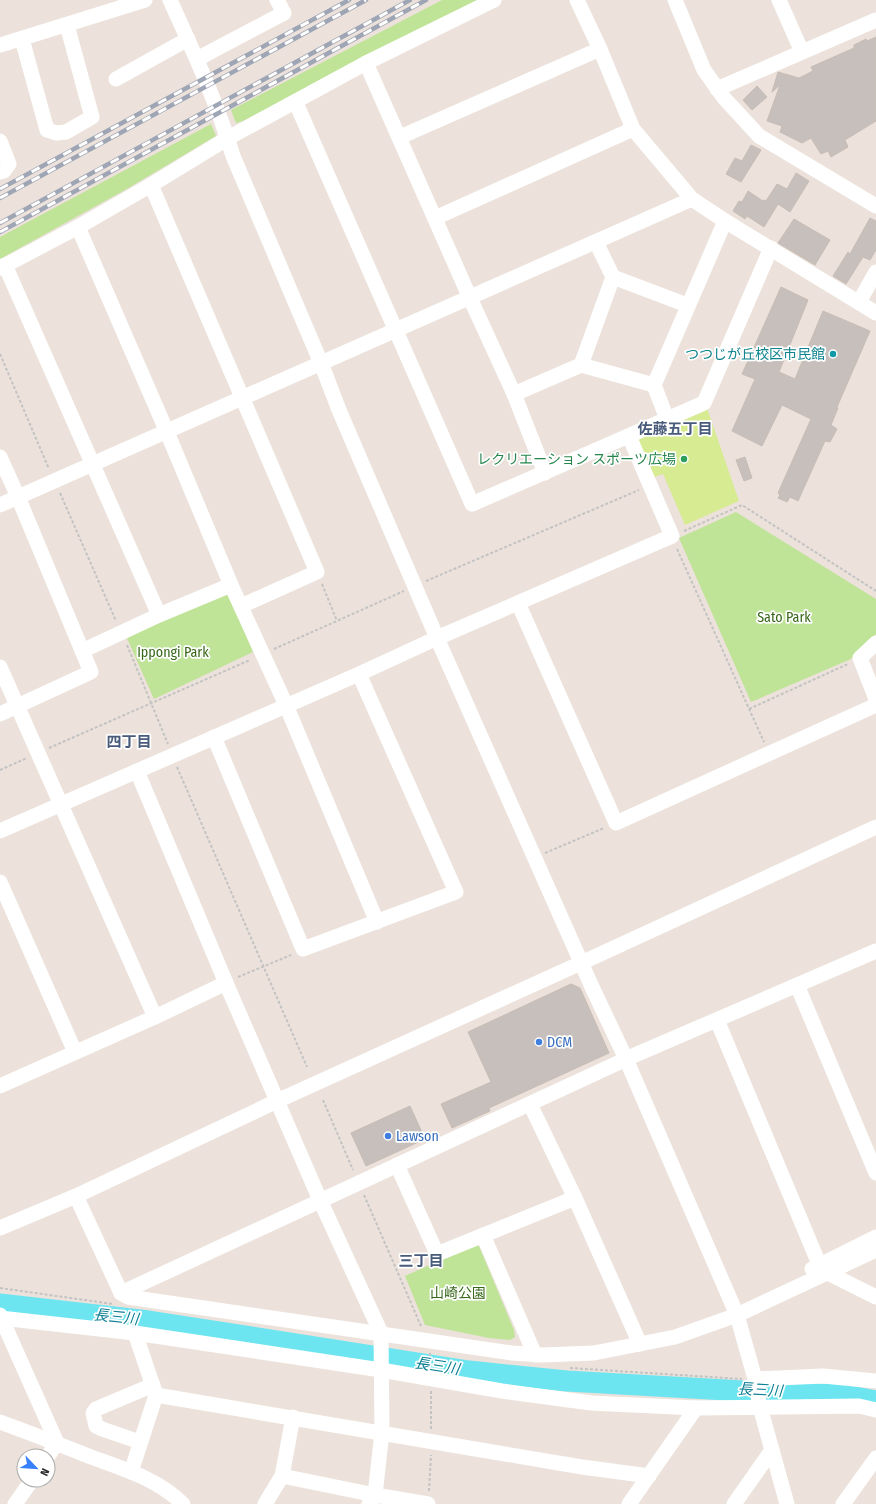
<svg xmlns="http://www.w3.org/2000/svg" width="876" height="1504" viewBox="0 0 876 1504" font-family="'Fira Sans Condensed','Noto Sans JP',sans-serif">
<rect width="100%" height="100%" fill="#ece2db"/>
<g fill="#bfe397">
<polygon points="442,0 478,0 243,121 236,123 231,110"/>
<polygon points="211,124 216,136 125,190 0,259 0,237"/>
<polygon points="736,512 876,599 876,634 851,659 751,702 679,538"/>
<polygon points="228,593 253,652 154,699 126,636"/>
<polygon points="474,1245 479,1246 514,1330 515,1337 510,1340 489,1338 425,1325 405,1276"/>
</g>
<polygon fill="#d6eb92" points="707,408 739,501 685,525 663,474 651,478 637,444 640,437"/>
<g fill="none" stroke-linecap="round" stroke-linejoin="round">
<polyline stroke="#6ce5f0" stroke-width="21" points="0,1304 149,1321 469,1371 567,1381 744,1391 844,1395 876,1401"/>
</g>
<g fill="#c7bfbb" stroke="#c7bdb5">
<polygon points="876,37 876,121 845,140 848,147 831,157 828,151 821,154 811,138 802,143 780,132 782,126 767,121 780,85 772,92 778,72 799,78 813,71 811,67 854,48 854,45 866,39 867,41"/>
<polygon points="757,86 767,97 752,110 743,100"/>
<polygon points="751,145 761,150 741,182 726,174 735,158 742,161"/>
<polygon points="796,173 809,181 790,212 778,204 764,227 747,216 745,219 733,211 739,201 742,202 748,191 763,201 764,200 766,201 777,184 787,189"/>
<polygon points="870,218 876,221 876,250 870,260 863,257 846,284 833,276 848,252 850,254"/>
<polygon points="794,219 830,240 815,265 778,243"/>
<polygon points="781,287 808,300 779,372 795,379 823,311 870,331 837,407 838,408 831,425 837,429 830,442 825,441 798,501 790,497 787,502 778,498 780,495 778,493 811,419 782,405 762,446 732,431 755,379 742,374"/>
<polygon points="745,457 752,478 744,481 736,460"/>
<polygon points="571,984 580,988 609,1053 489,1108 490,1111 452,1128 441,1104 491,1082 468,1032"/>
<polygon points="410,1106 425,1139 366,1166 351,1133"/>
</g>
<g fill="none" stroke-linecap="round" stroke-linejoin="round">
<g stroke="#c3c3c3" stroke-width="2" stroke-dasharray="3 2" stroke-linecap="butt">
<polyline points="0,354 49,469"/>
<polyline points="60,493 116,621"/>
<polyline points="684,531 742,505 876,591"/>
<polyline points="677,549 764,742"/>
<polyline points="426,581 639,490"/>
<polyline points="322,584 337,621"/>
<polyline points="127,645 168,744"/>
<polyline points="274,649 404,591"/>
<polyline points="749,709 848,664"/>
<polyline points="49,748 250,660"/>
<polyline points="177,767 307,1067"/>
<polyline points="0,770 27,758"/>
<polyline points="545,853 604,828"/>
<polyline points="238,977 291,955"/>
<polyline points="323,1100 353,1170"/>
<polyline points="364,1195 421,1326"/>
<polyline points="0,1288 113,1304"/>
<polyline points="430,1353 430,1365"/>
<polyline points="570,1368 742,1379"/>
<polyline points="431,1391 431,1429"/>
<polyline points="429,1491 431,1455"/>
</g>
<g stroke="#fff" stroke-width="15">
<path d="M 170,0 C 193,51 217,102 233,156 L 321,363 L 339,410 L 437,638 L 592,987 L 626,1059 L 737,1315 L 755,1379 L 760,1407 L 787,1504"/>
<polyline points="577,0 600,49 633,129 692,199 725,221 876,313"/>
<polyline points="675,0 704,70 724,98 759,136 876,206"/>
<polyline points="779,0 802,52"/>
<polyline points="22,39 47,130 57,133 66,132 92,117 67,25"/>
<polyline points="0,45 145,0"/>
<polyline points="197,59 284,13 277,0"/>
<polyline points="366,63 470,298 514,394 545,473"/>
<polyline points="116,79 188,39"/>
<polyline points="717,89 876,20"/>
<polyline points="296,103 472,504 704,403 771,248"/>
<polyline points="400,137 600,49"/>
<polyline points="0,141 9,164 4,171 0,172"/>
<polyline points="151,185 317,572 241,606"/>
<polyline points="435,218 633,129"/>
<polyline points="78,227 167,432 231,585 286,705 377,922"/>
<polyline points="596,242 613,277 687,305"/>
<polyline points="5,265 159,615"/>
<polyline points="0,268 78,227 151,185 228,138 366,63 494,0"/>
<polyline points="859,302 876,272"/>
<polyline points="581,365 613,277"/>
<polyline points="514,394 581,365 654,385"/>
<polyline points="667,419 654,385 725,221"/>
<polyline points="0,457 18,497 91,672 0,714"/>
<polyline points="0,505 692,199"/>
<polyline points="518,603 616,823 876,705"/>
<polyline points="876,643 860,658 876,699"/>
<polyline points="82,651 159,615 231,585"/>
<polyline points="0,667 155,1017"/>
<polyline points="214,737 303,949 456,892 359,674"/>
<polyline points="137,771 226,983 320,1200 381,1333 382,1432 375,1495 369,1504"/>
<polyline points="0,831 359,674 437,638 672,536 629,436"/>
<polyline points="0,882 75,1052"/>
<polyline points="797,985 876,1173"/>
<polyline points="717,1020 819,1264"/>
<polyline points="0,1086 155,1017 226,983"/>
<polyline points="530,1104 575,1198 640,1344"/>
<polyline points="397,1165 437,1254 575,1198"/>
<polyline points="76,1196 121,1293 128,1297 512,1353 542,1355 594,1353 675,1337 737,1315 876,1250"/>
<polyline points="0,1228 76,1196 277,1101 581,963 876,827"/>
<polyline points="483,1235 535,1355"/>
<polyline points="812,1269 876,1237"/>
<polyline points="828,1273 876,1297"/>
<polyline points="121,1293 635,1055 876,951"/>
<polyline points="0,1315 57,1443 48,1456"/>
<polyline points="0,1318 135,1333 381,1370 502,1391 591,1403 696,1408 859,1406 876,1410"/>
<polyline points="755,1379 823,1376 876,1381"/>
<polyline points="156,1395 582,1467 649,1476"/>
<path d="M 0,1422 C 30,1433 61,1445 91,1457 C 124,1469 158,1479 183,1504"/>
<polyline points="140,1442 102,1429 96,1426 93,1413 96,1409 153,1385"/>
<polyline points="131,1472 156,1395 135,1333"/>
<polyline points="282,1476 375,1495 428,1504"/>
<polyline points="15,1504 32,1480"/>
<polyline points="265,1504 282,1476 293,1417"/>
<polyline points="629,1504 696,1408"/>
<polyline points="734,1504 772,1450"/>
<polyline points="843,1504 876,1458"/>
</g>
<defs>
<g id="rail">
<polyline points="0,189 349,0"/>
<polyline points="0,198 366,0"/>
<polyline points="0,223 410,0"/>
<polyline points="0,232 426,0"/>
</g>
</defs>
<use href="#rail" stroke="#9ea5b4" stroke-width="4.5"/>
<use href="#rail" stroke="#fff" stroke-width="3" stroke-dasharray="9" stroke-linecap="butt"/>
</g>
<circle fill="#0f9aa8" stroke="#fff" stroke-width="1.5" cx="833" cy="354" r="4"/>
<circle fill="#2e9e5b" stroke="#fff" stroke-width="1.5" cx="684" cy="459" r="4"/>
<g fill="#3f7fe0" stroke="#fff" stroke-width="1.5">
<circle cx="539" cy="1042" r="4"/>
<circle cx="388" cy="1136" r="4"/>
</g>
<g text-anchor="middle" stroke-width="3.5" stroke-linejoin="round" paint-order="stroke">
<g font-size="14" fill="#0d838f" stroke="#fff" text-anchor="end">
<text x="825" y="359">つつじが丘校区市民館</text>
</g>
<g font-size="14" fill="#27864d" stroke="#fff" text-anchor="end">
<text x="676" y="464">レクリエーション スポーツ広場</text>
</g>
<g font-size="14" fill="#376719" stroke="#fff">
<text x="784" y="622">Sato Park</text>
<text x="173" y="657">Ippongi Park</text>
<text x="458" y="1298">山崎公園</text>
</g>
<g font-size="14" fill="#366cbe" stroke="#fff" text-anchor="start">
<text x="547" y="1047">DCM</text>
<text x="396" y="1141">Lawson</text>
</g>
<g font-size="15" font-weight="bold" fill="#495b7b" stroke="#fff">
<text x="675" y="434">佐藤五丁目</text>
<text x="129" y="747">四丁目</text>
<text x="421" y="1266">三丁目</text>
</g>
<g font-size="15" font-style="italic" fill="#0c7e94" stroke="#fff">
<text transform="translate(116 1317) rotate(6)" y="5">長三川</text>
<text transform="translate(437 1366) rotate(9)" y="5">長三川</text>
<text transform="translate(760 1390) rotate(3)" y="5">長三川</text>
</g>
</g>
<g transform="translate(36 1468) rotate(115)"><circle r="19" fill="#ffffff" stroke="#aaaaaa"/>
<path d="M0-3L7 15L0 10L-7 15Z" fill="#3881fc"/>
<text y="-6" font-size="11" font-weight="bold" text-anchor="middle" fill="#2a2a2a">N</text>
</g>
</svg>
